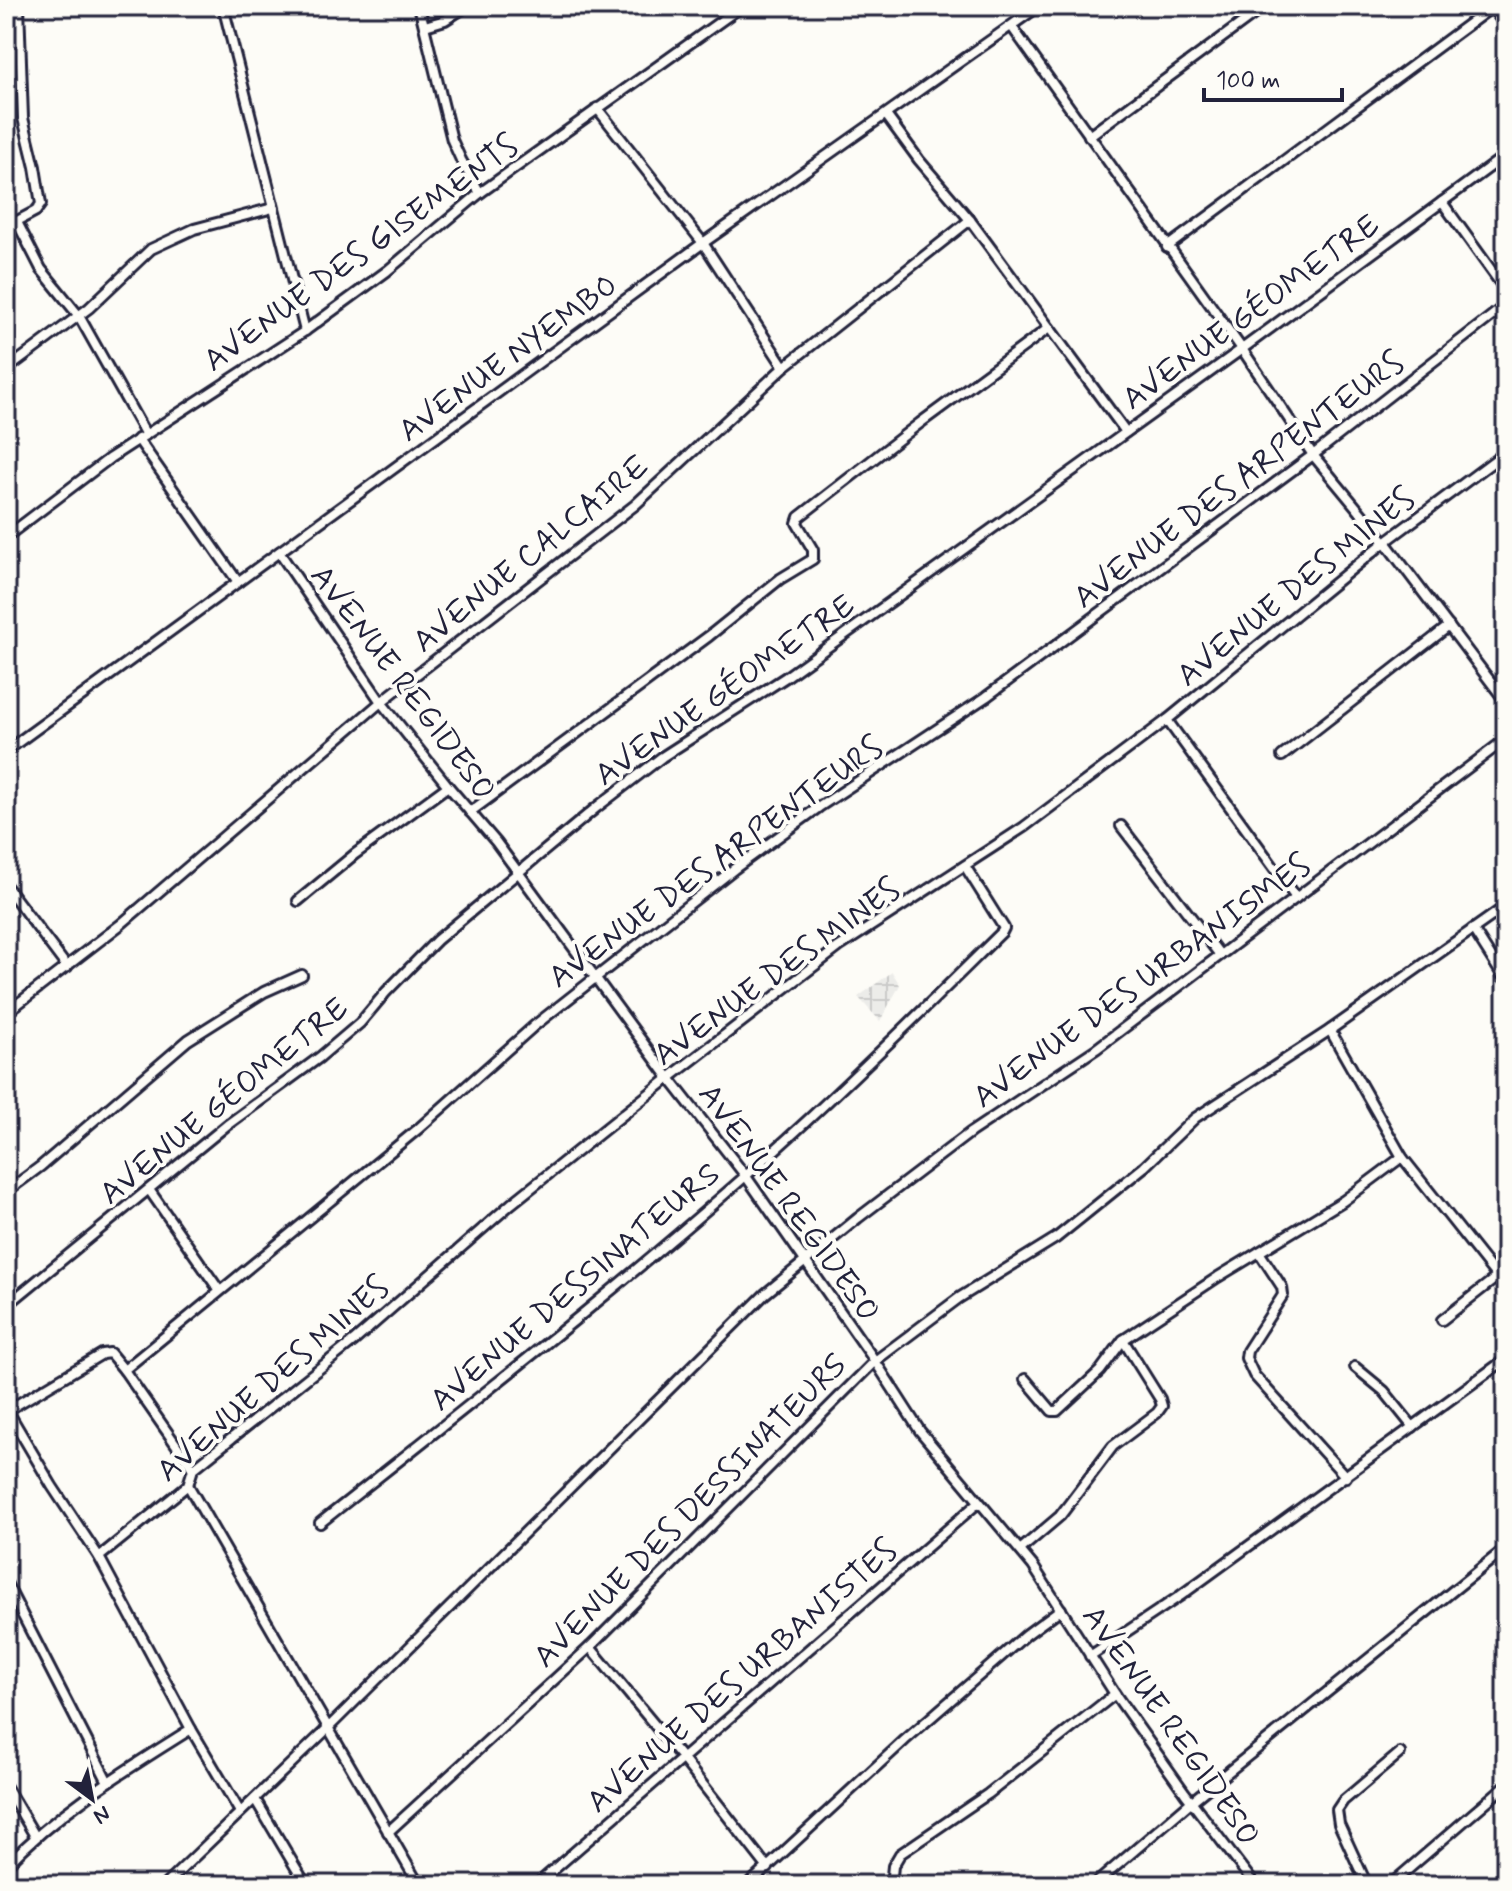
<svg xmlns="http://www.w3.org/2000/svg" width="1512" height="1891" viewBox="0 0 1512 1891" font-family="Mynerve,sans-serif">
<defs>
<pattern id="industrial-grid" width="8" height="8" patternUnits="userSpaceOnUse" patternTransform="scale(2)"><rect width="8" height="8" fill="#ecece9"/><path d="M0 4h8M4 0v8" fill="none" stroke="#cacac9"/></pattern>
</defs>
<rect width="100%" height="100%" fill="#fdfcf7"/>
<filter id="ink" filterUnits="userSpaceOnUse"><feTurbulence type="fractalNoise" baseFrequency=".0125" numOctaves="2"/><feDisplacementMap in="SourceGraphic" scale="16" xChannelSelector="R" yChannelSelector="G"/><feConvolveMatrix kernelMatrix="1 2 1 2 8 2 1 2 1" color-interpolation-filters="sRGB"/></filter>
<g filter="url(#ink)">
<polygon fill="url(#industrial-grid)" points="892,972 900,985 880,1021 858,997"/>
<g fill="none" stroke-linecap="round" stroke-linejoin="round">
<defs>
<g id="minor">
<polyline points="223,6 305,331"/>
<polyline points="419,6 452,140 461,160 480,193"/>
<polyline points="1491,6 1506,26"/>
<polyline points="425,26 445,20 467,6"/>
<polyline points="1012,27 1242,349 1313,455 1385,542 1506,702"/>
<polyline points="597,108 703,243 784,367"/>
<polyline points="886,115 919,160 970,220 1126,432"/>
<polyline points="1089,136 1265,6"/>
<polyline points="1442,202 1506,291"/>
<polyline points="17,222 41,269 79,316 146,435"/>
<polyline points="6,227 36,211 41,204 35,167 23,118 19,6"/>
<polyline points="1167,247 1492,7"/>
<polyline points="6,370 89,308 151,249 194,229 273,208"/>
<polyline points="138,439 238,582"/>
<polyline points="6,537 110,458 305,331 387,271 480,193 742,6"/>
<polyline points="279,552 381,702 448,786 496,842 669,1078 745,1175 875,1361 920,1431 1033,1566 1115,1694 1185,1793 1255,1885"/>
<polyline points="1496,688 1506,682"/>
<polyline points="1167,720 1296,898"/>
<polyline points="6,751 703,243 1039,6"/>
<polyline points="1282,756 1449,626"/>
<polyline points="470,812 709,636 780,579 813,559 813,550 797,523 799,517 920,423 1049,328"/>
<polyline points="1121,826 1220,955"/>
<polyline points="6,886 67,967"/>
<polyline points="298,901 355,854 448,786"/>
<polyline points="1473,929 1506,981"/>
<polyline points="6,1013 120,925 381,702 635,505 784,367 970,220"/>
<polyline points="1330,1030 1402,1157 1506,1288"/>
<polyline points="150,1191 219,1290"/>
<polyline points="6,1192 41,1166 188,1040 264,992 302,975"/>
<polyline points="1259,1252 1282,1287 1283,1295 1247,1351 1246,1358 1254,1375 1346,1477"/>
<polyline points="6,1306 227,1125 320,1057 360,1023 386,992 437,940 597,807 662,757 786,677 1242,349 1506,155"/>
<polyline points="1442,1320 1497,1277"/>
<polyline points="1355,1367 1384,1391 1413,1427"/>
<polyline points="124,1370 418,1129 534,1026 734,869 819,807 986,697 1313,455 1506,305"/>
<polyline points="1025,1379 1052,1411 1057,1411 1100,1371 1123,1340"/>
<polyline points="6,1408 52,1486 99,1557 191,1729 240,1812"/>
<polyline points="8,1410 102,1354 110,1353 124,1370 193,1469"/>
<polyline points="188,1485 419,1885"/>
<path d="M 320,1523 C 482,1395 644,1269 797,1130 C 867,1066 934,999 1002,932 L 1004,928 L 965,866"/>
<polyline points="1020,1550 1060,1516 1113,1446 1157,1413 1162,1406 1160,1399 1123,1340 1218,1277 1343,1201 1402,1157"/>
<polyline points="99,1557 188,1485 193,1469 354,1341 511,1204 669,1078 839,947 1024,827 1167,720 1385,542 1506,452"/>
<polyline points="6,1583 108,1782"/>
<polyline points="590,1647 682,1758 768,1868"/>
<polyline points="1090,1656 1180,1596 1506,1359"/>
<polyline points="6,1787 35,1836"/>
<polyline points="255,1799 306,1885"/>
<polyline points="388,1832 590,1647 875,1361 959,1298 1056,1238 1144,1167 1195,1118 1330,1030 1506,906"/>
<path d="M 6,1866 C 59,1810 126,1770 191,1729"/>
<polyline points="165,1885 327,1729 765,1294 858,1218 971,1132 1096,1049 1506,739"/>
<polyline points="536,1885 978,1503"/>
<polyline points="748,1885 905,1740 1027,1634 1061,1609"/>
<polyline points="891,1885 893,1866 900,1854 988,1794 1115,1694"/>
<polyline points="1094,1885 1192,1801 1506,1548"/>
<polyline points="1367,1885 1339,1824 1337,1810 1343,1801 1400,1753"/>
<polyline points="1390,1885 1506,1785"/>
</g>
</defs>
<use href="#minor" stroke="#22223b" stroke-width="14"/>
<use href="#minor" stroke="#fdfcf7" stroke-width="8"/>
</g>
</g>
<g text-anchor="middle" stroke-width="8" stroke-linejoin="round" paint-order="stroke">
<g font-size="32" fill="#22223b" stroke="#fdfcf7">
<text transform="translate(360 252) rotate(-36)" y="11">AVENUE DES GISEMENTS</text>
<text transform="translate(1250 311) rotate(-36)" y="11">AVENUE GÉOMETRE</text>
<text transform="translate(507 357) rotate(-36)" y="11">AVENUE NYEMBO</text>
<text transform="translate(1238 479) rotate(-37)" y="11">AVENUE DES ARPENTEURS</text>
<text transform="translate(530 553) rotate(-39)" y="11">AVENUE CALCAIRE</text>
<text transform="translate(1295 586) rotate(-39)" y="11">AVENUE DES MINES</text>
<text transform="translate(404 682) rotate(53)" y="11">AVENUE REGIDESO</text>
<text transform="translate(724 689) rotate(-35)" y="11">AVENUE GÉOMETRE</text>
<text transform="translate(715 861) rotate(-36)" y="11">AVENUE DES ARPENTEURS</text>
<text transform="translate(776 971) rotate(-36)" y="11">AVENUE DES MINES</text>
<text transform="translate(1141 980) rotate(-36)" y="11">AVENUE DES URBANISMES</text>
<text transform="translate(223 1100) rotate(-39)" y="11">AVENUE GÉOMETRE</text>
<text transform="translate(790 1202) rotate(54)" y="11">AVENUE REGIDESO</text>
<text transform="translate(574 1286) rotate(-40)" y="11">AVENUE DESSINATEURS</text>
<text transform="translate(272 1378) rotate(-41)" y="11">AVENUE DES MINES</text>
<text transform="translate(689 1510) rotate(-45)" y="11">AVENUE DES DESSINATEURS</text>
<text transform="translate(741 1675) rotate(-41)" y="11">AVENUE DES URBANISTES</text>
<text transform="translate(1172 1725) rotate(55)" y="11">AVENUE REGIDESO</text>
</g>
</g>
<rect width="1512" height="1891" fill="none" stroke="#fdfcf7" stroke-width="32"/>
<rect x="16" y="16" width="1480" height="1859" fill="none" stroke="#22223b" stroke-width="3" filter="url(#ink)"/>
<g transform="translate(92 1799) rotate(148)" stroke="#fdfcf7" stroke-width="6" paint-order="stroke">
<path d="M0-6L14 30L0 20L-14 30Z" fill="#22223b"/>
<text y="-12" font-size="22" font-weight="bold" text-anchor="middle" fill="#22223b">N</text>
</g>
<path d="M1204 88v12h138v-12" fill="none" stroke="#22223b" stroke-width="4"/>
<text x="1216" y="88" font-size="24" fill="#22223b" stroke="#fdfcf7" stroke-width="6" paint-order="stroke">100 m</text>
</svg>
